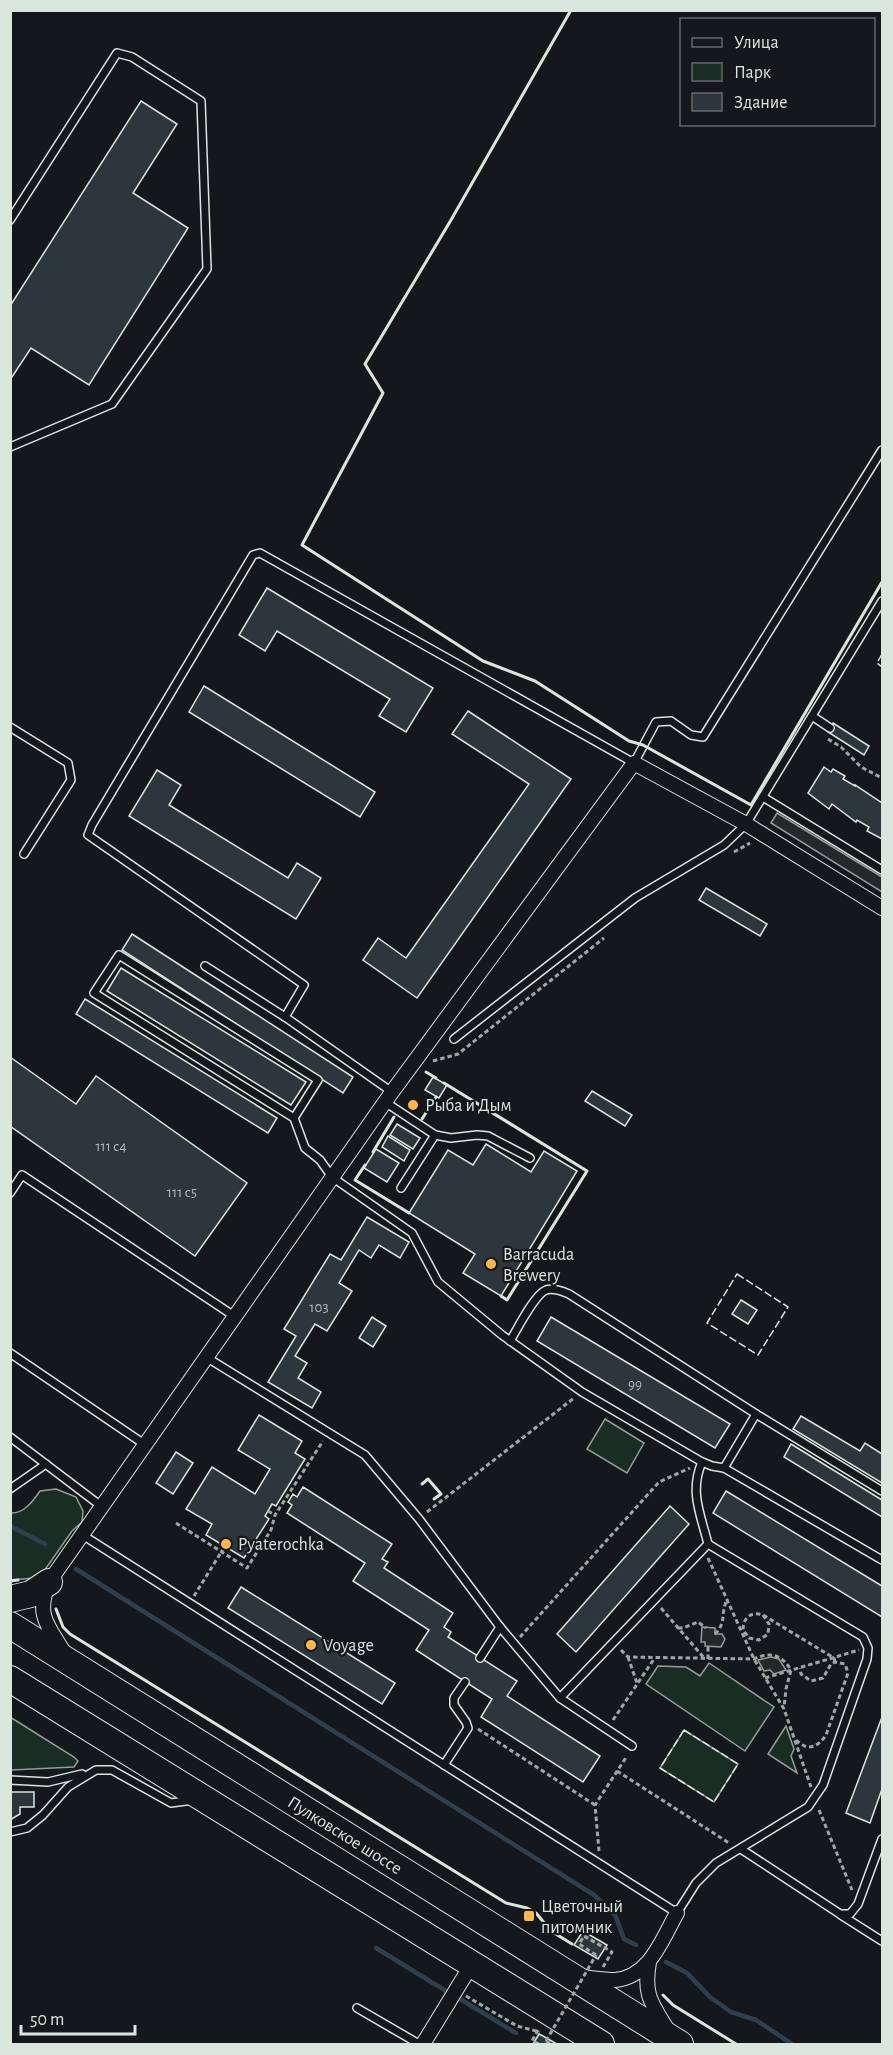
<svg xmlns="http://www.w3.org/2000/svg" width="893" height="2055" viewBox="0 0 893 2055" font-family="'Alegreya Sans',sans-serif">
<rect width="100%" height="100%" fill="#14181c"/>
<g fill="#1a2d24" stroke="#939e99" stroke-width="1.5">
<polygon points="605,1419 644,1443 627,1473 587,1449"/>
<path d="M 56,1489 L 76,1497 L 83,1511 L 82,1522 L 72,1531 L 42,1574 L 35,1578 L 10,1580 L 10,1513 C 24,1514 33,1501 40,1491 Z"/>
<polygon points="709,1663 774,1707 745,1751 646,1684 658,1666 686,1667 700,1676"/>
<polygon points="10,1717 74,1757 78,1761 74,1767 11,1770"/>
<polygon points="786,1726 794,1749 791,1756 797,1773 768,1754"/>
<polygon points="684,1730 738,1764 714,1802 660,1768"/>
</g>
<g fill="#24282b" stroke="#939e99" stroke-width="1.5">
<polygon points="777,813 882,877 882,892 771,823"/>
<polygon points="702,1627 715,1628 715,1634 722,1634 725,1639 721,1647 705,1646 705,1642 701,1642"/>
<polygon points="771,1657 779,1659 786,1670 774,1674 770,1670 764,1671 758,1660"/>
</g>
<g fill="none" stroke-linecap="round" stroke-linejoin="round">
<g stroke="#2f3f4d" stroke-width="4.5">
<polyline points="10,1526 45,1544"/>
<polyline points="76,1569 594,1895 615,1915 624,1939 636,1945"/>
<polyline points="376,1948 446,1991"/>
<polyline points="666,1962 687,1973 710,1997 731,2012 756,2020 792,2044"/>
<polyline points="460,1999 516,2033"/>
</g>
</g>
<g fill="#2c363c" stroke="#d8e6dc" stroke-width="1.5">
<polygon points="141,101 177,124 133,193 188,228 89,385 31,348 10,380 10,306"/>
<polygon points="267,588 433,688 406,732 379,716 390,699 277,631 265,651 239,635"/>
<polygon points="204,686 375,792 360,817 189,712"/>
<polygon points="468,711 571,779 417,998 363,960 378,938 406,958 529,784 452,734"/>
<polygon points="833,723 869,746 864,755 828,732"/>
<polygon points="824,767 831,772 833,769 845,776 843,779 855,786 855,785 882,803 882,839 867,831 869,827 857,820 856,822 832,804 829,809 808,793"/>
<polygon points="157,770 181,785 169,805 288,878 297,863 321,878 296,919 129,816"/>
<polygon points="706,888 767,924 760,936 699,900"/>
<polygon points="132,934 353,1077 343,1093 122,950"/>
<polygon points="121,968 306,1082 291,1105 107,991"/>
<polygon points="85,999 277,1118 268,1133 76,1014"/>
<polygon points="10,1057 76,1104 96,1076 247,1183 195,1256 10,1126"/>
<polygon points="433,1077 447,1085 439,1098 425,1090"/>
<polygon points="592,1091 632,1115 625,1126 585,1101"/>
<polygon points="397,1124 420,1138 413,1149 390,1135"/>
<polygon points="388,1136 410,1150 404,1161 382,1147"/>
<polygon points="486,1144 531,1172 544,1151 577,1171 501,1296 463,1273 475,1254 409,1213 448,1150 473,1165"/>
<polygon points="376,1149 399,1163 387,1182 364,1168"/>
<polygon points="367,1217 409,1242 400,1258 379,1245 371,1258 359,1250 339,1283 352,1291 327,1331 315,1324 295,1356 307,1363 298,1378 321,1392 312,1408 268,1382 296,1336 284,1329 330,1254 341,1260"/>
<polygon points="741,1300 757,1310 748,1324 732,1314"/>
<polygon points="372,1317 386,1326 373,1347 359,1338"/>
<polygon points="551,1317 730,1424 715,1448 537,1341"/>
<polygon points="259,1415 302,1441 295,1453 305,1459 276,1506 272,1504 265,1516 269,1519 244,1558 206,1535 212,1524 186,1509 212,1467 255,1494 270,1469 238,1450"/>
<polygon points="801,1416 860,1451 865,1443 882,1454 882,1483 793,1429"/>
<polygon points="791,1444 882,1500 882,1517 784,1457"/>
<polygon points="176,1452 193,1463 173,1494 156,1483"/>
<polygon points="303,1487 392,1544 382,1559 388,1562 384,1568 453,1613 444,1627 451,1632 448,1637 517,1681 507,1696 600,1756 583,1782 481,1717 492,1699 416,1650 429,1630 353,1581 365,1563 287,1513 292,1505 288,1502 293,1494 297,1497"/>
<polygon points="726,1491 882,1586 882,1617 713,1513"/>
<polygon points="670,1506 689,1524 576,1652 557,1634"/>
<polygon points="241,1587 395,1683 382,1704 228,1608"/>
<polygon points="882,1717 882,1789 870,1823 846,1813"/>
<polygon points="10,1792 34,1792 34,1807 20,1807 20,1814 10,1820"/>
<polygon points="583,1931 607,1945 598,1959 574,1945"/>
<polygon points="539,2034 543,2036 557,2044 533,2044"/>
</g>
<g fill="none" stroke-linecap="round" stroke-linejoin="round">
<defs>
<g id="lane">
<polyline points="10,220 117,53 132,57 201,101 207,269 112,404 10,447"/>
<polyline points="812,716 830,728"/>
<polyline points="10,727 68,763 71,780 24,854"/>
<polyline points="763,797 882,870"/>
<polyline points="205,966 285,1017 392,1092"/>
<polyline points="285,1017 304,985 88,835 92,825 253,555 260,553 634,763 656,722 671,721 691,735 703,737 882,450"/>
<polyline points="454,1039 635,898 724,845 746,824 882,601"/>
<polyline points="385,1102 435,1135 451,1138 477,1135 488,1136 530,1158"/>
<polyline points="294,1118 318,1080 119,955 94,993 294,1118 305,1148 320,1160 332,1177 412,1233 438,1282 502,1335 582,1392 702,1462 712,1466 724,1468 882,1560"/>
<polyline points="401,1188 435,1135"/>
<polyline points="10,1193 22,1175 234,1316"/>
<path d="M 510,1341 C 517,1330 534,1295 546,1290 C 552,1288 562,1291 569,1294 L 756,1414"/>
<polyline points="10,1353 144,1444"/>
<polyline points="206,1357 365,1455 419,1519 500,1627 560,1698 632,1746"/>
<polyline points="10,1437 101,1506"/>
<path d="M 702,1462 C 689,1492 701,1515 708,1544"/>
<polyline points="724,1468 756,1414 882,1491"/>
<polyline points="10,1489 46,1464"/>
<polyline points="81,1534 677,1913 696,1883 716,1863 808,1807 823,1785 867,1659 868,1648 863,1637 708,1544 560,1698"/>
<polyline points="480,1658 500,1627"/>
<polyline points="444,1765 468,1728 466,1722 454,1705 454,1698 465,1682"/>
<polyline points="10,1780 48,1782 82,1774"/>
<polyline points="10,1832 27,1828 43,1815 68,1787 96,1770 112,1770 171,1803 193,1800"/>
<polyline points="741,1849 840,1914 850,1914 858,1904 882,1839"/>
<polyline points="841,1915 882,1941"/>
<polyline points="357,2008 419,2044"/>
</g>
<g id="street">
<path d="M 65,1654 C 48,1625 35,1616 49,1582 L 392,1092 L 634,763 L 746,824 L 882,908"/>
<path d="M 649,1962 C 643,1996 652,2004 669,2032"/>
<path d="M 581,1977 C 592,1978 604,1980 615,1980 C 650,1977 662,1939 677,1913"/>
<polyline points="423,2044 472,1964"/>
</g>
<g id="highway">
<polyline points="10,1599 31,1594 49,1582"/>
<polyline points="10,1625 680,2044"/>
<polyline points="10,1679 601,2044"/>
</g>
</defs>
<use href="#lane" stroke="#d8e6dc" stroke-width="10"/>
<use href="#street" stroke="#d8e6dc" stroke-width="16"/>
<use href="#highway" stroke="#d8e6dc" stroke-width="28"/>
<g stroke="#9da8a2" stroke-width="3" stroke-dasharray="4.5 3" stroke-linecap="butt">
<polyline points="828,739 841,747 861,767 882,778"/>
<polyline points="734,852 750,843"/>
<polyline points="433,1061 458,1054 604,938"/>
<polyline points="268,1511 275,1515"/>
<polyline points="427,1512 574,1398"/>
<polyline points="176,1523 247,1568 271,1530 275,1515 323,1441"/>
<polyline points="708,1558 754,1659 784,1709 811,1787"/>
<polyline points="194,1596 225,1546"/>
<polyline points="661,1608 705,1659"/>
<path d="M 763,1615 L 769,1624 L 768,1634 L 759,1640 L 749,1638 L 743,1630 C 743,1617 752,1611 763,1615 L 834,1658 L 835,1662"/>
<polyline points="678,1628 683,1628 698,1622 706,1628"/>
<path d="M 715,1634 C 727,1622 720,1614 727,1600"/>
<polyline points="520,1637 659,1482 690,1468"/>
<path d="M 621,1650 L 628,1657 L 754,1659 C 770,1651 782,1655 791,1670 L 786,1689 L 784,1707"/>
<polyline points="628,1657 637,1683"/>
<polyline points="708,1659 708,1646"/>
<polyline points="765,1678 859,1650"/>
<polyline points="613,1720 654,1659"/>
<polyline points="478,1729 595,1805"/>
<path d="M 796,1740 C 808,1752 818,1747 826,1735 L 848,1673 L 845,1664 L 835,1662 L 831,1664 L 823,1678 L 811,1681 L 801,1674 L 800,1668"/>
<polyline points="617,1771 729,1843"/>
<polyline points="819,1810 852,1890"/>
<polyline points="599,1851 595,1805 627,1756"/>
<polyline points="596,1955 579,1944 584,1936 612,1952 603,1967"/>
<polyline points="466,1996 517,2026 540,2032"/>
<polyline points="538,2030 532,2041 539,2044"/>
<polyline points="546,2041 552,2044"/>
</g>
<use href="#lane" stroke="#14181c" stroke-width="7"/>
<use href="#street" stroke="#14181c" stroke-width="14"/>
<use href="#highway" stroke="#14181c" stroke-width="26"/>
<polyline stroke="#9da8a2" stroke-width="3" stroke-dasharray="4.5 3" stroke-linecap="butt" points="546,2041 596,1955"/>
<g stroke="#d8e6dc" stroke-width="1.5" stroke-dasharray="8 3" stroke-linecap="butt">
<polyline points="882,654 877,663 882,667"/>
<polygon points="737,1274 788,1307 758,1355 707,1323"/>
<polygon points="684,1730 738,1764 714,1802 660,1768"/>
</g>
<g stroke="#d8e6dc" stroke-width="3">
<polyline points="571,10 451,220 365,364 383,393 302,545 483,661 535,681 629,741 643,745 751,805 882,582"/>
<polyline points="426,1072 436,1078"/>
<polyline points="444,1083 587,1171 507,1300 501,1296"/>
<polyline points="422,1119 436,1097"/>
<polyline points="373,1152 394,1117"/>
<polyline points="365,1165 355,1180 409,1213"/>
<polyline points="422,1484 428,1479 441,1494 434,1499"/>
<polyline points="10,1581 18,1580"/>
<polyline points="56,1609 63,1627 70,1634 506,1903 527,1908 536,1913 551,1931 572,1944"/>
<polyline points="663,1995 673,2005 736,2044"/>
</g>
</g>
<g fill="#ffb74d" stroke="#14181c" stroke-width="2">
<circle cx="413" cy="1105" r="6"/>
<circle cx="491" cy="1264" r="6"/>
<circle cx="226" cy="1544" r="6"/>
<circle cx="311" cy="1645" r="6"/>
<rect x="523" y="1910" width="12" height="12" rx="3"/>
</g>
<g text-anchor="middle" stroke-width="4.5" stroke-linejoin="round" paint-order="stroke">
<g font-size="15" fill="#adbab4">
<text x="111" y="1151">111 с4</text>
<text x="182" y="1197">111 с5</text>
<text x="319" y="1312">103</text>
<text x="635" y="1389">99</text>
</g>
<g font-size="18" fill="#d8e6dc" stroke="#14181c" text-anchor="start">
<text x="425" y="1111">Рыба и Дым</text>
<text x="503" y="1260">Barracuda<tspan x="503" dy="21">Brewery</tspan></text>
<text x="238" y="1550">Pyaterochka</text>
<text x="323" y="1651">Voyage</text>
<text x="541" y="1912">Цветочный<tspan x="541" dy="21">питомник</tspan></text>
</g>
<g font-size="18" fill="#d8e6dc" stroke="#14181c">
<text transform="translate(345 1835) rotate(32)" y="6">Пулковское шоссе</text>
</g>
</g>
<rect width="893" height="2055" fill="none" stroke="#d8e6dc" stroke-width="24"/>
<rect x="680" y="18" width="195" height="108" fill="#14181c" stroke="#626a69" stroke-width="1.5"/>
<rect x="692" y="38" width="30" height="9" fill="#14181c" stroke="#626a69" stroke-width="1.5"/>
<text x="734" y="48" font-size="18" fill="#d8e6dc">Улица</text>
<rect x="692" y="63" width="30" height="18" fill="#1a2d24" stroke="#626a69" stroke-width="1.5"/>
<text x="734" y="78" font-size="18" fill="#d8e6dc">Парк</text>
<rect x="692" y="93" width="30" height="18" fill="#2c363c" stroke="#626a69" stroke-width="1.5"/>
<text x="734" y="108" font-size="18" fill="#d8e6dc">Здание</text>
<path d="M21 2025v9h114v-9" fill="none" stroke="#d8e6dc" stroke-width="3"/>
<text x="30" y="2025" font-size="18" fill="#d8e6dc" stroke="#14181c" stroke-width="4.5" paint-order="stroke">50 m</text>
</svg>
